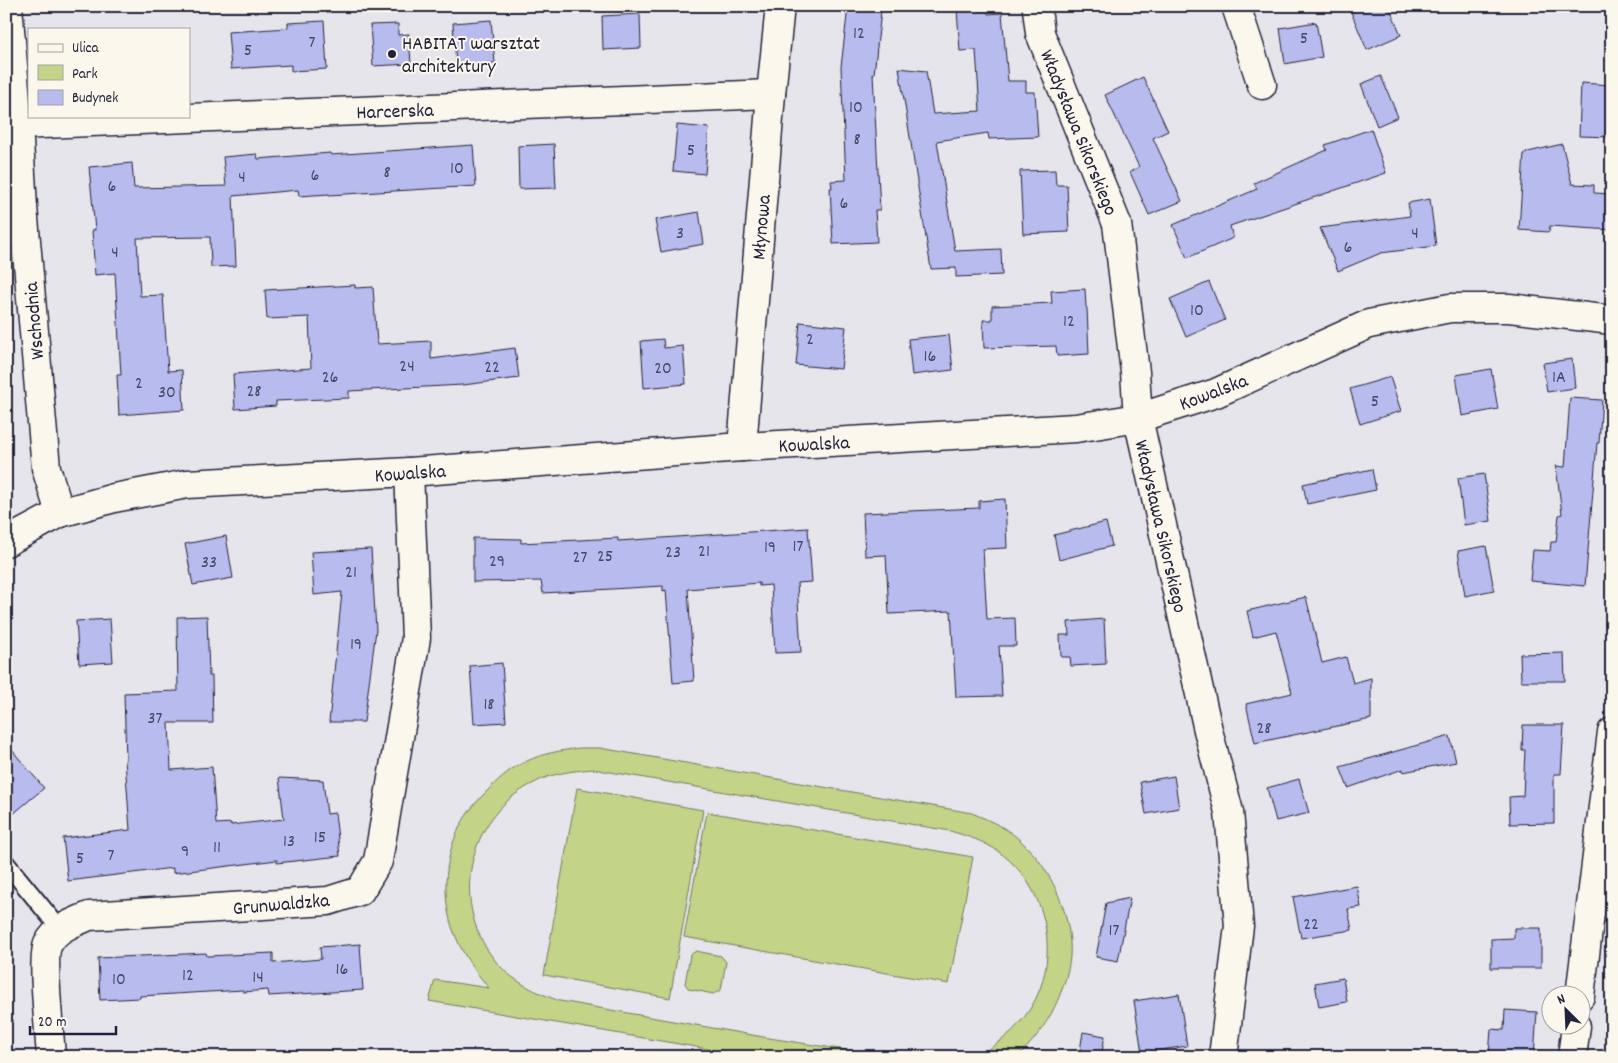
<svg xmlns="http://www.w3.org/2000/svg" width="1618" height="1063" viewBox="0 0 1618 1063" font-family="Dekko,sans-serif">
<rect width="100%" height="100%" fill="#e7e5ec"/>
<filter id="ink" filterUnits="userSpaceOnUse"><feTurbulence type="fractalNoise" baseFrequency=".02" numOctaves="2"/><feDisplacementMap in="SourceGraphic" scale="10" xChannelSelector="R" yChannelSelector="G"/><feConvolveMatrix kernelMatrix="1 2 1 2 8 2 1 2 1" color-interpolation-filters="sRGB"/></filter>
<g filter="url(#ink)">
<g fill="#c3d387" stroke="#727a61">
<path d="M 580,748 L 600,748 L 972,813 C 991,821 1010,829 1024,844 C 1052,870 1073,918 1070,957 C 1068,977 1060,997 1051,1014 C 1045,1025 1026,1053 1014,1057 C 1007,1059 985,1057 976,1057 C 997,1045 1017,1030 1030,1009 C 1062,958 1048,887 999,852 C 984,841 967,836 950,831 L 593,769 C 572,771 552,773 534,783 C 466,816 448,907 498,964 C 514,982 537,993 560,1001 L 769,1038 L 891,1057 L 754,1057 L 429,1001 L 435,980 L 489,988 C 472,968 461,952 452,927 C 440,891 446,844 468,813 C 475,803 483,795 491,787 C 501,777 511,768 525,762 C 543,753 559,751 580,748 Z"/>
<polygon points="577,788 703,810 670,998 544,975"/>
<polygon points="707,812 973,857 949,984 684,937"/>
<polygon points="696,951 721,956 726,962 721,990 713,994 689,989 685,984 690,955"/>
</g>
<g fill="#b7bbed" stroke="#22223b">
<polygon points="1364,6 1389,6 1401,35 1367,50 1351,12"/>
<polygon points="848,7 881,11 874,74 873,74 880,210 875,210 877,242 833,244 830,188 832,188 831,181 846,180 841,67"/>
<polygon points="988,8 988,14 1002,13 1008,81 1026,81 1026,92 1035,92 1038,137 989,139 988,133 937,141 955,251 1001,249 1002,275 956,277 956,268 931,269 899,68 926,71 933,114 980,111 976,50 960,51 957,10"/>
<polygon points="640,14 641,48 603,50 602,16"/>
<polygon points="491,20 495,63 456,65 453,23"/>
<polygon points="324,21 327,69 291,71 291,65 231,69 228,32 288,28 288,23"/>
<polygon points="1316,22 1322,57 1285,64 1280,28"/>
<polygon points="398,24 398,35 409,34 411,64 373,66 370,25"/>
<polygon points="1381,76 1398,117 1377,126 1361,84"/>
<polygon points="1143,77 1168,131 1153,138 1182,201 1149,215 1130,172 1139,167 1105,95"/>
<polygon points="1581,83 1612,85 1612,137 1579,136"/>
<polygon points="677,125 709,128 705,174 673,171"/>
<polygon points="1371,129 1386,173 1230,226 1233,238 1187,258 1173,225 1257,189 1254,183 1327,150 1325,145"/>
<polygon points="554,144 556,188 519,189 518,146"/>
<polygon points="1562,144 1572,184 1594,185 1594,193 1612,194 1612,230 1550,226 1549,232 1519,230 1524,153"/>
<polygon points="473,145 476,186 329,195 329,194 299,196 298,190 233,196 236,266 211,267 210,237 137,238 140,296 163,295 168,371 182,370 184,410 119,415 117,375 121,375 115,273 95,275 92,230 95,230 89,167 132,163 134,188 226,186 223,157 257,154 258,159 330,153 331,155"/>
<polygon points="1055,170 1056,185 1067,185 1069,232 1023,234 1020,171"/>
<polygon points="1430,199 1436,246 1381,253 1338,271 1320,228 1410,216 1408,203"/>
<polygon points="699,212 704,244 661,252 655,220"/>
<polygon points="1209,282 1225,320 1186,337 1170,299"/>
<polygon points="355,285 355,288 373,287 377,344 431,341 431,359 515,348 519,378 463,385 349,391 349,398 276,401 276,406 235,409 233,374 311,368 309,317 267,319 265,290"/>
<polygon points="1085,289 1086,307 1087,308 1089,354 1057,356 1056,346 984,348 983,320 992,320 992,306 1052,303 1051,291"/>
<polygon points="800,322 846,327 841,369 796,365"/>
<polygon points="949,335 953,370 912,375 908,339"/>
<polygon points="663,339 664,348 683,346 686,384 644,388 641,341"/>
<polygon points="1572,359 1575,388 1547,392 1543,363"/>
<polygon points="1491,369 1498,409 1462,416 1456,375"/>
<polygon points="1390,377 1401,411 1360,424 1350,389"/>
<polygon points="1570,398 1602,400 1599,443 1597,443 1585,586 1530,581 1533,550 1550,551 1551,542 1556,542 1559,515 1562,514 1556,466 1565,467"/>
<polygon points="1372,469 1376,490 1307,504 1303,484"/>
<polygon points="1484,474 1491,521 1464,525 1458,478"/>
<polygon points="1005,499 1007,548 983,549 987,619 1015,618 1016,646 999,646 1002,696 956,697 951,611 889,614 886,555 865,556 863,513 979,508 979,501"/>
<polygon points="1106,522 1112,546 1059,560 1054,535"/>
<polygon points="808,528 812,582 797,583 801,652 775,653 771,585 759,586 759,583 688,589 694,681 673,683 666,590 663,591 663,586 543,593 541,581 473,582 473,538 521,539 521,543 618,538 618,541"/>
<polygon points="226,536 233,578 193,585 185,544"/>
<polygon points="1486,546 1494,590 1465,596 1458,551"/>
<polygon points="371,549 376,630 364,722 329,722 342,592 314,595 311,552"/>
<polygon points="1306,597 1322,663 1346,657 1353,683 1371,678 1371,719 1255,743 1246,704 1292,693 1276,631 1253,637 1247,611"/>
<polygon points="207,616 209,676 212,676 213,723 169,723 171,770 212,767 216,824 231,823 231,825 284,819 279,778 323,780 327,814 335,813 340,856 277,863 277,860 173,873 173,868 68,881 63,838 130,830 125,760 126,760 124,693 178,691 177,617"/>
<polygon points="110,619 113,662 79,664 76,621"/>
<polygon points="1104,619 1106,664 1071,666 1070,657 1061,657 1060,635 1069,635 1068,622"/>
<polygon points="1564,653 1565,681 1521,681 1520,654"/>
<polygon points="502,663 506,722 474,724 470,666"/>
<polygon points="1523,725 1564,725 1561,774 1554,774 1554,823 1510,824 1509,797 1523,796 1525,750 1522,750"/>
<polygon points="1450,736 1456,762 1403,772 1403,769 1348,788 1340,767"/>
<polygon points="6,743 44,788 6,820"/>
<polygon points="1174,776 1179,808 1146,814 1140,782"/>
<polygon points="1299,779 1309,813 1276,821 1267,788"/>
<polygon points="1357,886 1361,907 1348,909 1352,930 1301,938 1293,897"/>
<polygon points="1130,898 1118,961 1096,957 1106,903"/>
<polygon points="1514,928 1541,928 1541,968 1491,968 1491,939 1514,938"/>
<polygon points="360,944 363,990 269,996 268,990 243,992 243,990 140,996 140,998 100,1000 98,958 206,953 207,956 273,953 273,963 321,959 320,947"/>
<polygon points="1343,978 1347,1002 1319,1007 1315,983"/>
<polygon points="1179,994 1187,1046 1142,1053 1134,1001"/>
<polygon points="1505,1010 1537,1012 1534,1057 1489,1056 1491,1029 1504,1030"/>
<polygon points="1083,1032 1105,1036 1101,1057 1079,1057"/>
</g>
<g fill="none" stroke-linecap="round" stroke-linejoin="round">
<defs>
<polyline id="service" points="6,863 60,929"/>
<g id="minor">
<polyline points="8,6 18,125 23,207 46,468 60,513"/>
<polyline points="1039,6 1037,9 1040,33 1117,224 1135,372 1138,418 1208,730 1229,812 1239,926 1223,1057"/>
<polyline points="1236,6 1262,85"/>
<polyline points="18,125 771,94"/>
<polyline points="742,447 771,94 780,6"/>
<polyline points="6,542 60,513 114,498 187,484 409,472 742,447 1076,428 1138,418 1216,393 1369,324 1450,308 1509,308 1612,320"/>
<path d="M 51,1057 C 50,1037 41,957 48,944 C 56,928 73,923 89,916 L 328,901 L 360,891 L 378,861 L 416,638 L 409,472"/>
</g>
<g id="secondary">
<polyline points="1580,996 1612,732"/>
<polyline points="1572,1057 1576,1026"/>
</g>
</defs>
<use href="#service" stroke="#22223b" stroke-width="20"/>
<use href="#minor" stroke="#22223b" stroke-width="31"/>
<use href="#secondary" stroke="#22223b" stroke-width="31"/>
<use href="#service" stroke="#fbf7ec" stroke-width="16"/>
<use href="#minor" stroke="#fbf7ec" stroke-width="28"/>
<use href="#secondary" stroke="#fbf7ec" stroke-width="28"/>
</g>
</g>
<circle fill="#22223b" stroke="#fbf7ec" stroke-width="2" cx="392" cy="54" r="5"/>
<g text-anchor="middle" stroke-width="4" stroke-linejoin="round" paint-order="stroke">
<g font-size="18" fill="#474868">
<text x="859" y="38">12</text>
<text x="1304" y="43">5</text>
<text x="312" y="47">7</text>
<text x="248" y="55">5</text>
<text x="856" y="112">10</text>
<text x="857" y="144">8</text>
<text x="691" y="155">5</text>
<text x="457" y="173">10</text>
<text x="387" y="177">8</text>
<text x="315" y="180">6</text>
<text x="242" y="182">4</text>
<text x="112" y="191">6</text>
<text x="844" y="208">6</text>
<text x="680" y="238">3</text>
<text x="1415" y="238">4</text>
<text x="1348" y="252">6</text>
<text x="115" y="257">4</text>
<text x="1197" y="315">10</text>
<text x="1069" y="326">12</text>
<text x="810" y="344">2</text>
<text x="930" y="361">16</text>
<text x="407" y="371">24</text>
<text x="492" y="372">22</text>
<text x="663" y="373">20</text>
<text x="330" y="382">26</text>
<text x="1559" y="382">1A</text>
<text x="139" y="388">2</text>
<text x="254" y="396">28</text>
<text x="167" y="397">30</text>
<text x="1375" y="406">5</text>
<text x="798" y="551">17</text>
<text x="770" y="552">19</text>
<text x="704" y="556">21</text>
<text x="673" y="557">23</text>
<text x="605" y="561">25</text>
<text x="580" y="562">27</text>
<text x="497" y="566">29</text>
<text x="209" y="567">33</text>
<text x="351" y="577">21</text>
<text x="356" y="649">19</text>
<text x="489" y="709">18</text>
<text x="155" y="723">37</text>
<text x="1264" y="733">28</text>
<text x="320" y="842">15</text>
<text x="289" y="846">13</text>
<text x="217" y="852">11</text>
<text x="185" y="856">9</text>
<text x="111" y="860">7</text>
<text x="80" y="863">5</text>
<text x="1311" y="929">22</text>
<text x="1114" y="935">17</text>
<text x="342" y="974">16</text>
<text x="188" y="980">12</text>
<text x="258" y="982">14</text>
<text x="119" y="984">10</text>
</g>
<g font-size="20" fill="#22223b" stroke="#fbf7ec" text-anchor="start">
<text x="402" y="49">HABITAT warsztat<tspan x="402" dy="23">architektury</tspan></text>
</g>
<g font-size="20" fill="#22223b" stroke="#fbf7ec">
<text transform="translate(395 110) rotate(-2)" y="7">Harcerska</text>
<text transform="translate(1080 132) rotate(68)" y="7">Władysława Sikorskiego</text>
<text transform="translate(760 227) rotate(-85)" y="7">Młynowa</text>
<text transform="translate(33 321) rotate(-95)" y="7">Wschodnia</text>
<text transform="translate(1213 391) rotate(-21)" y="7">Kowalska</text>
<text transform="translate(814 443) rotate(-3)" y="7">Kowalska</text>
<text transform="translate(410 472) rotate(-4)" y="7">Kowalska</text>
<text transform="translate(1162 526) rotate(77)" y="7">Władysława Sikorskiego</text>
<text transform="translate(281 903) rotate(-5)" y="7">Grunwaldzka</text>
</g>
</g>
<rect width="1618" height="1063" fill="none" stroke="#fbf7ec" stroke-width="25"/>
<rect x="12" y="12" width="1593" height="1038" fill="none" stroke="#22223b" stroke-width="2" filter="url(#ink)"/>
<rect x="28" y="28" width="162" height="90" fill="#fbf7ec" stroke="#a4a2a5"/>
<rect x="38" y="44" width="25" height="8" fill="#fbf7ec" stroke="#a4a2a5"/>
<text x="72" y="52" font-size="15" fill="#22223b">Ulica</text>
<rect x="38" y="65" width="25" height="15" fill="#c3d387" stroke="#a4a2a5"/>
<text x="72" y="78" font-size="15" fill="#22223b">Park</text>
<rect x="38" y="90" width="25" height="15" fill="#b7bbed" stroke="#a4a2a5"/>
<text x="72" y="102" font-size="15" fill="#22223b">Budynek</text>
<g transform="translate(1566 1010) rotate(336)"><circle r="24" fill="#fbf7ec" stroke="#a4a2a5"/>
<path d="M0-4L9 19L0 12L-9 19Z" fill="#22223b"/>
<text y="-8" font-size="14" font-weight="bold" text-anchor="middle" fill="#22223b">N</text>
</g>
<path d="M30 1026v8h86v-8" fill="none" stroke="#22223b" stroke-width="2.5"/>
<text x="38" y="1026" font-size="15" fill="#22223b" stroke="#fbf7ec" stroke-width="4" paint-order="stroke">20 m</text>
</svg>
